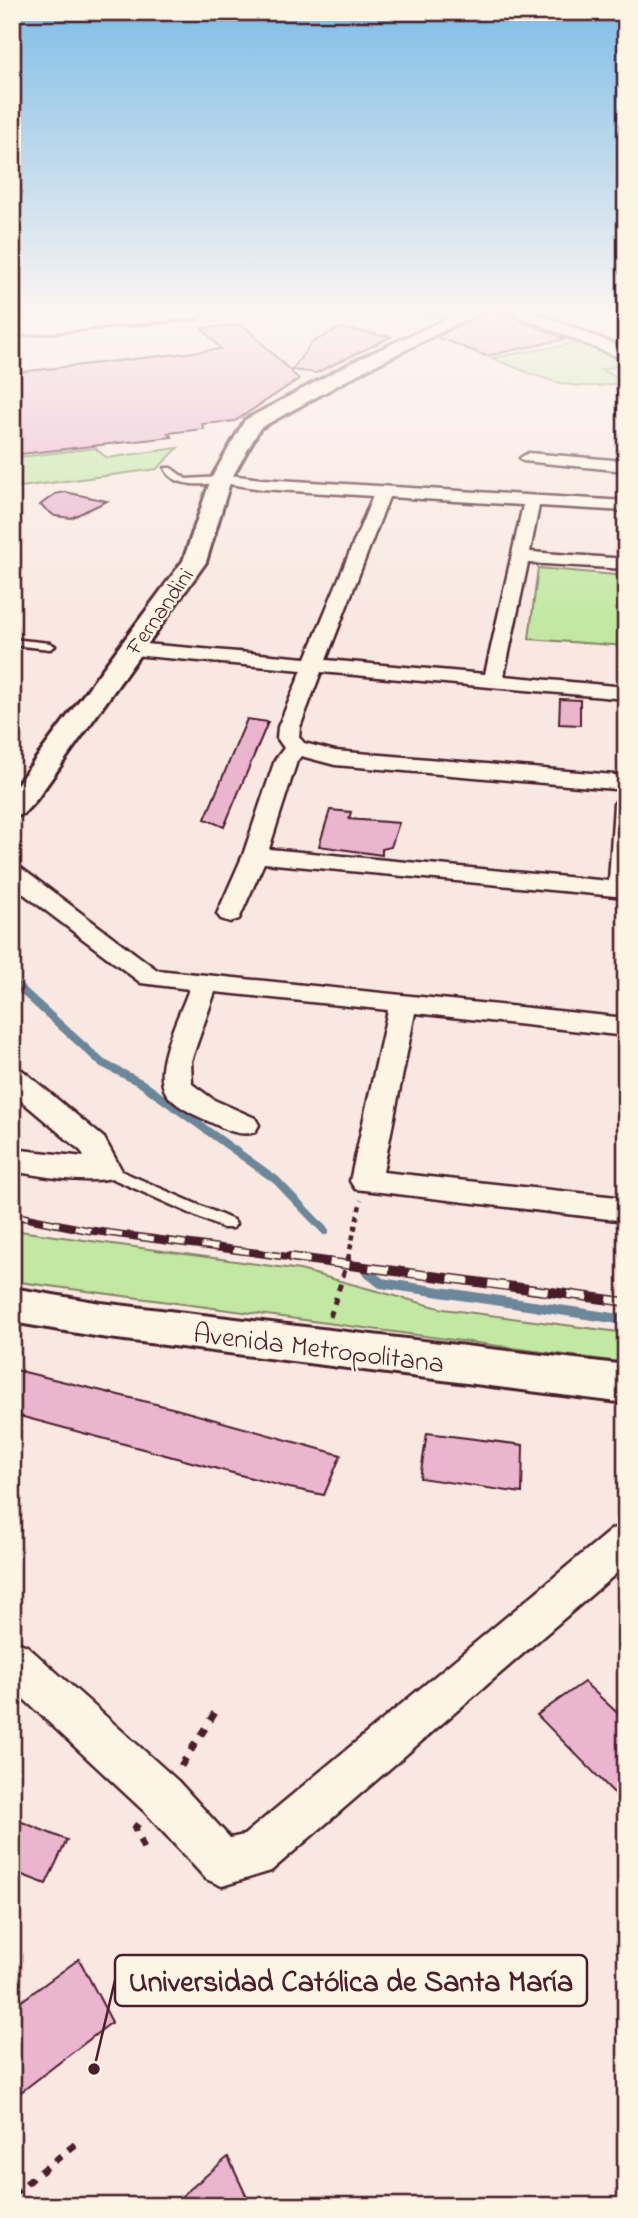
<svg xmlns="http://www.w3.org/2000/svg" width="638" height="2218" viewBox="0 0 638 2218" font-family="'Indie Flower',sans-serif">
<rect width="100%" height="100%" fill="#f9e8e1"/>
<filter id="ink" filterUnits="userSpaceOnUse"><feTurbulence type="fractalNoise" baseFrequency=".0143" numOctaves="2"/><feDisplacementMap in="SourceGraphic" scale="14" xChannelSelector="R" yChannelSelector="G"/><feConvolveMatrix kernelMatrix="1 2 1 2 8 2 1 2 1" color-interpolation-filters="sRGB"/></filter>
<g filter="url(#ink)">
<g fill="#c2e8a3" stroke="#868467" stroke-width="2">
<path d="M 583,342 L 626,359 L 626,364 L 601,370 L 626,381 C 574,396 539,377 492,358 Z"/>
<polygon points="95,448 107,458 178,448 157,469 12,488 12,458"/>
<polygon points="538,568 626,576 626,646 529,639"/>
<polygon points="12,1230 300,1270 443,1309 626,1333 626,1363 12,1281"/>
</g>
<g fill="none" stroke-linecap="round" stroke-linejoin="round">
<polyline stroke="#6c869a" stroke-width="8" points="12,981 102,1063 141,1083 276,1180 325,1231"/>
<polyline stroke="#6c869a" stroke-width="10" points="367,1272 381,1283 626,1320"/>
</g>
<g fill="#ebb5cf" stroke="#4a1f2b" stroke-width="2">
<polygon points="482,313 509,313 516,318 566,339 486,356 437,337"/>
<polygon points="243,325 299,379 235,421 202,424 204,429 168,433 172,437 12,455 12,373 221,349 202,328"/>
<polygon points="341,328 391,337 316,373 292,370 312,342"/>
<polygon points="65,492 107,501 71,518 55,516 40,505 55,494"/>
<polygon points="560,699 580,700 580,725 559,724"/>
<polygon points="247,719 268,722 224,827 205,819"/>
<polygon points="330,810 351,812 349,819 399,823 391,847 382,849 382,855 319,846"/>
<polygon points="12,1369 176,1409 341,1455 324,1495 285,1487 12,1414"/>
<polygon points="427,1433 523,1445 522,1493 420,1478"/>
<polygon points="584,1682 626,1721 626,1805 537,1715"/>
<polygon points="12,1818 67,1840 46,1884 12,1871"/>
<polygon points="79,1959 112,2022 12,2099 12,2008"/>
<polygon points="228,2157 251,2206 170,2206"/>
</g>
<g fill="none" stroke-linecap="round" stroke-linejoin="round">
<defs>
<g id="lane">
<polygon points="421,313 467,316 464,318"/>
<path d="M 165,468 L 171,468 L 186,479 L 221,477 L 225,479 C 209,487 172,488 165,468 Z"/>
<polygon points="12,639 50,643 55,646 50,649 12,645"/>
<polygon points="105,1164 233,1220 236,1224 233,1228 223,1228 100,1173 98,1169 100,1165"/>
</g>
<g id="street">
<polygon points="528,453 626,461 626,471 523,461 520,458"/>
<path d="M 221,474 L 262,479 L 626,501 L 626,511 L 539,506 L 530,552 L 626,559 L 626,569 L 528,563 L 504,676 L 626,687 L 626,699 L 321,672 L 300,727 L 299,737 L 304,743 L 335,751 L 626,776 L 626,790 L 335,765 L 301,756 L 297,761 L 269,849 L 609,881 L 614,804 L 618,799 L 626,797 L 626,897 L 264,863 L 239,919 L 230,922 L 221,919 L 217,914 L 243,855 L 275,760 L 284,748 L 277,738 L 278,727 L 302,670 L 133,655 L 123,649 L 133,643 L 306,658 L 373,496 L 262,489 L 215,482 L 213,479 ZM 389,497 L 523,505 L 485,674 L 326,660 Z"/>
<path d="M 12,866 L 21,868 L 157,970 L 626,1018 L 626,1036 L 415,1013 L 383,1172 L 626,1198 L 626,1221 L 355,1189 L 350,1181 L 388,1010 L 215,992 L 191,1061 L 192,1084 L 214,1100 L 255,1118 L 259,1125 L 255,1132 C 237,1137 224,1128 208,1121 C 195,1115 170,1104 164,1089 C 154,1063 180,1015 189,989 L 141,983 L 12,885 Z"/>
<path d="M 12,1068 L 22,1070 L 104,1138 L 121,1169 L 116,1177 C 87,1185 42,1176 12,1171 L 12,1149 L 84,1157 L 81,1151 L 12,1093 Z"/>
<polygon points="626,1524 626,1565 271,1871 222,1886 206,1879 146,1813 12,1688 12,1640 27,1646 178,1781 230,1838 244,1835 612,1529"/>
</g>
<g id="secondary">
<polygon points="149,313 204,313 196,318 12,336 12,326"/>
<polygon points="459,313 479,313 365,370 260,428 231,479 206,562 36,800 23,814 12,817 12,791 183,561 211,479 245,420 353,362"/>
<polygon points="12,1288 101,1303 626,1365 626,1403 101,1337 12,1322"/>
</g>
<polygon id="primary" points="515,313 536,313 626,349 626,360 517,316"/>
<polygon id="highway" points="78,313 132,313 124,318 12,329 12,319"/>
</defs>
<use href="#lane" stroke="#4a1f2b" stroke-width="5"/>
<use href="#street" stroke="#4a1f2b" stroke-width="5"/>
<use href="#secondary" stroke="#4a1f2b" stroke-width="6"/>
<use href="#primary" stroke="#4a1f2b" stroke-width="6"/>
<use href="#highway" stroke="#4a1f2b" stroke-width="6"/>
<polyline stroke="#4a1f2b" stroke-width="4.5" stroke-dasharray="5 5" stroke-linecap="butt" points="348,1259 361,1200"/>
<polyline stroke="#4a1f2b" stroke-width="5" stroke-dasharray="7 7" stroke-linecap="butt" points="330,1317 349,1257"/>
<g stroke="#4a1f2b" stroke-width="7" stroke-dasharray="9 9" stroke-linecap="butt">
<polyline points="181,1766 216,1711"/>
<polyline points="138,1824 135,1828 144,1849"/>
<polyline points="12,2195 77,2143"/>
</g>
<use href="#lane" fill="#fcf5e5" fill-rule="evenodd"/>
<use href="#street" fill="#fcf5e5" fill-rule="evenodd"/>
<use href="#secondary" fill="#fcf5e5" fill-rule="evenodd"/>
<use href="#primary" fill="#fcf5e5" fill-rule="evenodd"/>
<use href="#highway" fill="#fcf5e5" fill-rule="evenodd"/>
<defs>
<polyline id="rail-far1" points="12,1215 87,1230 303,1259"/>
<polyline id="rail" points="290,1257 626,1302"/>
</defs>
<use href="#rail-far1" stroke="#4a1f2b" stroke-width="8"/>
<use href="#rail" stroke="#4a1f2b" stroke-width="10"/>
<use href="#rail-far1" stroke="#fcf5e5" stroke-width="5" stroke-dasharray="16" stroke-linecap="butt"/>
<use href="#rail" stroke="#fcf5e5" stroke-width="7" stroke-dasharray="20" stroke-linecap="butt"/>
</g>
</g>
<linearGradient id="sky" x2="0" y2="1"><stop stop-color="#7fbde6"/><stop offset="0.5" stop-color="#fcf5f2"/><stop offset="1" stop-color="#fcf5f2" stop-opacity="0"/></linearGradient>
<rect width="638" height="623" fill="url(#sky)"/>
<g text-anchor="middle" stroke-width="5" stroke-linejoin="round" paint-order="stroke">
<g font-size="23" fill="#4a1f2b" stroke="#fcf5e5">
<text transform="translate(159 611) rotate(-55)" y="8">Fernandini</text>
</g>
<g font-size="28" fill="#4a1f2b" stroke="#fcf5e5">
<text transform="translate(319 1347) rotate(7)" y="10">Avenida Metropolitana</text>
</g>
</g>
<path fill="none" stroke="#4a1f2b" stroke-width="2.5" d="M94 2069L115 1980"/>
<circle fill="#4a1f2b" stroke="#fcf5e5" stroke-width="2.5" cx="94" cy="2069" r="7"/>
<rect fill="#fcf5e5" stroke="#4a1f2b" stroke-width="2.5" x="115" y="1955" width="472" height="51" rx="7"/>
<g font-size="30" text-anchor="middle" font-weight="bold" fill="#4a1f2b">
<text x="351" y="1991">Universidad Católica de Santa María</text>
</g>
<rect width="638" height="2218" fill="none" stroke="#fcf5e5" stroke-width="42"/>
<rect x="21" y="21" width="596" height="2176" fill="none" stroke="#4a1f2b" stroke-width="2.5" filter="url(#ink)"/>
</svg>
